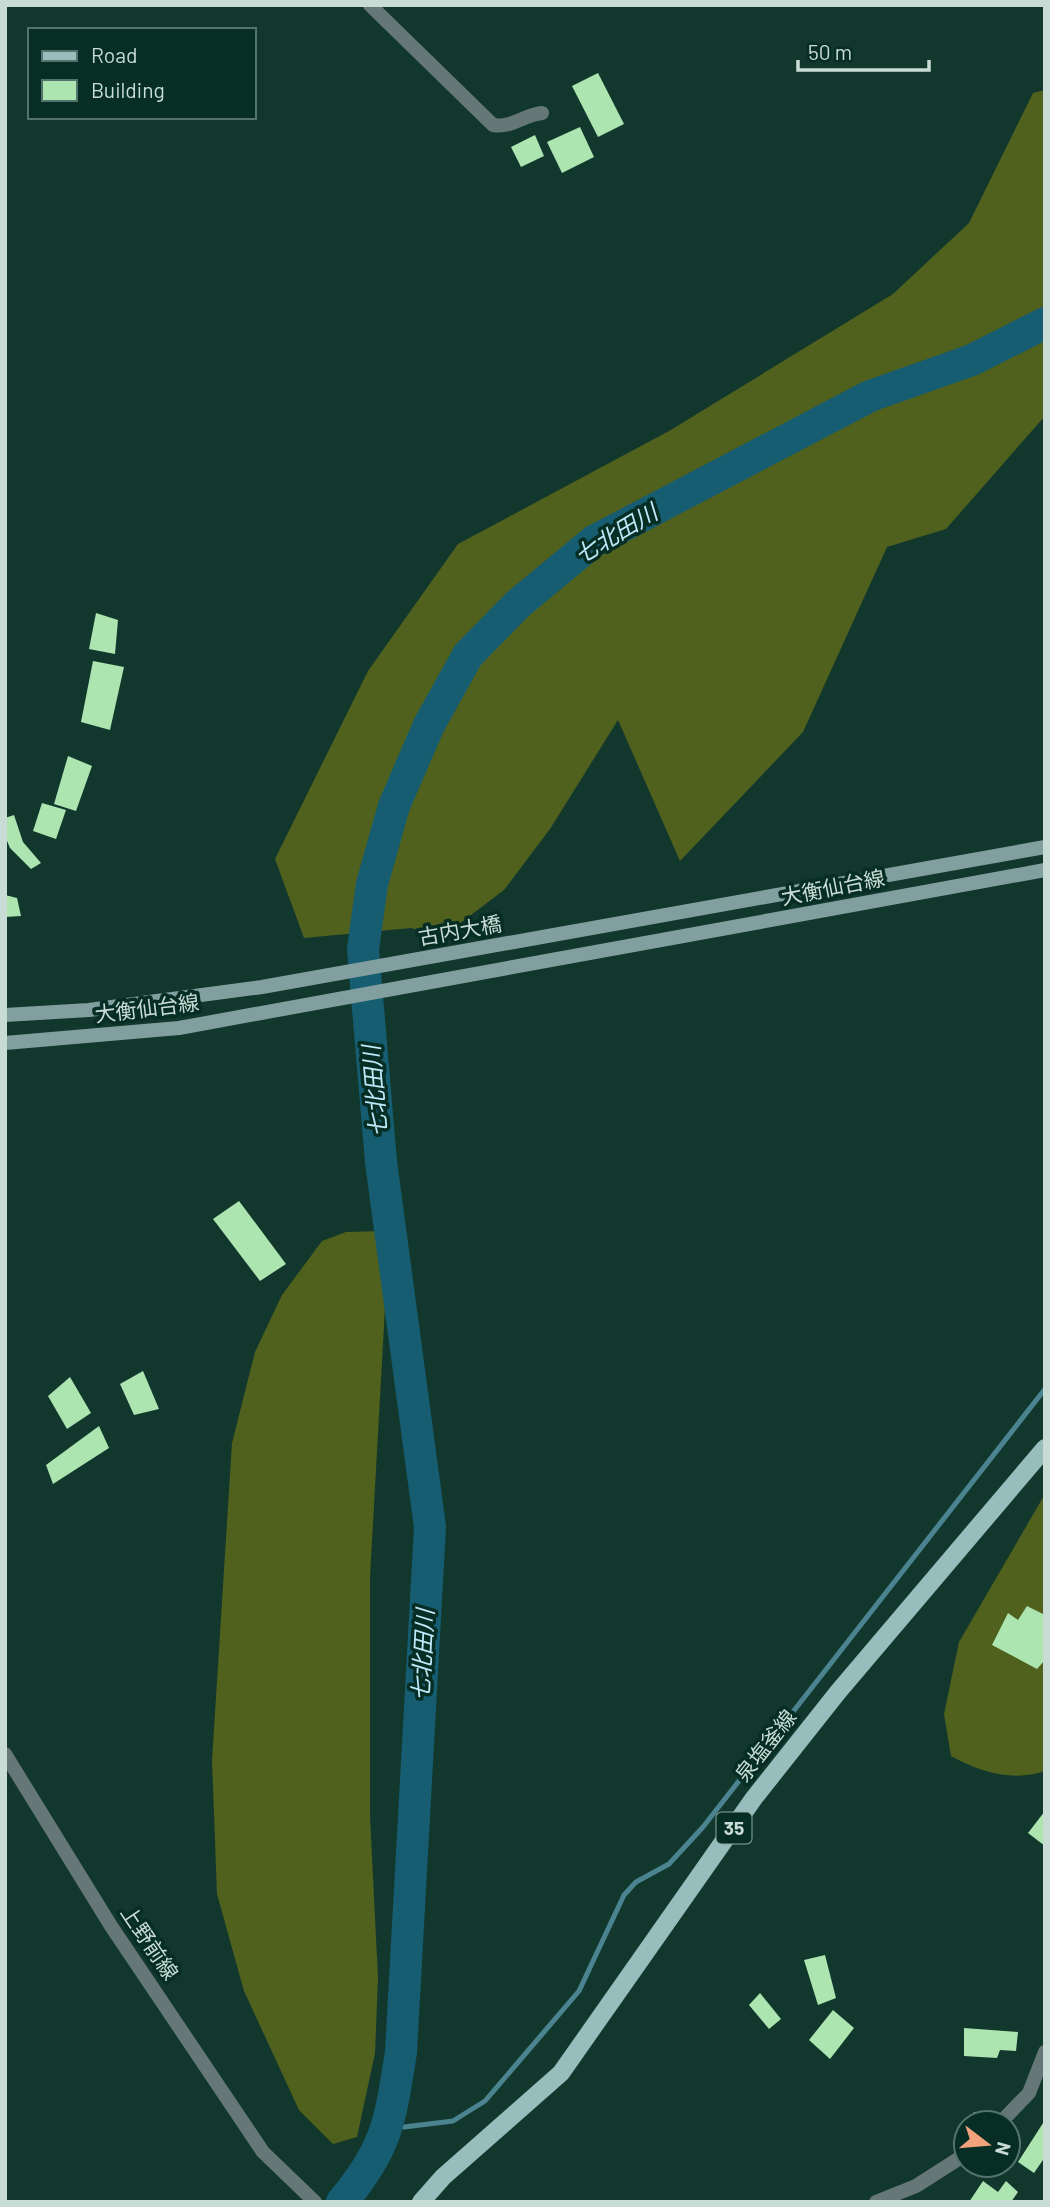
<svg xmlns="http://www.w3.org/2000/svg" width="1050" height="2207" viewBox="0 0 1050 2207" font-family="Barlow,'Noto Sans JP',sans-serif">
<rect width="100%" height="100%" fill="#12382e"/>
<g fill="#50601d">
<polygon points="1045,90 1045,416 946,529 887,547 803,732 680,861 618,720 550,829 504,890 442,937 411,928 304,938 275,859 368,671 458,544 669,431 893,294 969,223 1033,93"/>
<polygon points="382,1231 389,1236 370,1577 370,1816 378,1978 375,2053 357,2137 333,2144 299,2110 244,1991 217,1894 212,1760 232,1443 255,1352 282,1295 322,1241 346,1232"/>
<path d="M 1045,1494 L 1045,1771 C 1014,1782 979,1772 951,1756 L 944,1714 L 959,1642 Z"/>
</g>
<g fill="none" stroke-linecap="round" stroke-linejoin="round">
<polyline stroke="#4b8390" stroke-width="5" points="390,2121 404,2127 453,2121 485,2101 579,1991 624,1895 636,1882 669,1864 703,1827 1045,1389"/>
<path stroke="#165d72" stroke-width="32" d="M 342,2202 C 388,2147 390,2121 401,2052 L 430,1527 L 381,1162 L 363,949 L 372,884 L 394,806 L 429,725 L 468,655 L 518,604 L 594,541 L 870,396 L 972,360 L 1045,323"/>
</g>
<g fill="#ace5b0">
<polygon points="598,73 624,124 598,137 572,86"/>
<polygon points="580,127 594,157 562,173 547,142"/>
<polygon points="535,135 544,156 521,167 511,147"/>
<polygon points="96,613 118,620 115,654 89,649"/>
<polygon points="93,661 124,667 110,730 81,722"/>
<polygon points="68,756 92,766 76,811 54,804"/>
<polygon points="42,803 66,810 56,839 33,831"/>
<polygon points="14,815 23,842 41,863 31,869 10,848 5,836 5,818"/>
<polygon points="5,895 17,898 21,916 5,917"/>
<polygon points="239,1201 286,1264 260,1281 213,1219"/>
<polygon points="143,1371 159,1409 134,1415 120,1384"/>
<polygon points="70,1377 91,1413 67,1429 48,1396"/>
<polygon points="99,1426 109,1448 53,1484 46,1465"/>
<polygon points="1027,1606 1045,1615 1045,1660 1037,1669 992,1645 1008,1613 1018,1620"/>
<polygon points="1045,1811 1045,1846 1028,1833"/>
<polygon points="825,1955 836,1998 818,2005 804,1960"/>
<polygon points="760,1993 781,2019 769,2029 749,2005"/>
<polygon points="833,2010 854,2028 830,2059 809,2040"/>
<polygon points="964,2028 1018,2032 1016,2051 1000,2050 997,2058 964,2056"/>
<polygon points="974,2112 983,2115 982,2123 970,2123"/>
<polygon points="1045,2120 1045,2157 1034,2173 1018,2162"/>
<polygon points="983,2181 998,2192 1006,2181 1018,2192 1011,2202 969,2202"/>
</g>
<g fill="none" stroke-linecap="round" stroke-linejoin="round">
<g stroke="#657777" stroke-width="14">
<path d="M 370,5 L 493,125 C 513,128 523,115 542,113"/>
<polyline points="5,1754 111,1926 263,2152 315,2202"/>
<polyline points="1000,2123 1029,2093 1045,2052"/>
<polyline points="876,2202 916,2186 966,2154"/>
</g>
<g stroke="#829f9f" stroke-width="14">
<polyline points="5,1015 89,1010 262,987 1045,847"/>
<polyline points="5,1043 179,1028 1045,870"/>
</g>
<polyline stroke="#97bdbd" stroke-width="18" points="421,2202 443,2177 561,2073 754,1798 838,1692 1045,1448"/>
</g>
<g text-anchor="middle" stroke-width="7" stroke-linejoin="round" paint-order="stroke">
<rect fill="#062e24" stroke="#8ea8a0" stroke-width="2" x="716.5" y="1812.5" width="35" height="31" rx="5"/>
<g font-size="19" font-weight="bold" fill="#c8dcd5">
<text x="734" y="1835">35</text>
</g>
<g font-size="21" fill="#c8dcd5" stroke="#062e24">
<text transform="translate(833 888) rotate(-11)" y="7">大衡仙台線</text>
<text transform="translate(460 931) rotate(-10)" y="7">古内大橋</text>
<text transform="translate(147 1009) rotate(-7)" y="7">大衡仙台線</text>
<text transform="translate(766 1746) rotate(-52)" y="7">泉塩釜線</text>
<text transform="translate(149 1943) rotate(56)" y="7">上野前線</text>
</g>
<g font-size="23" font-style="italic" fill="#bfeafa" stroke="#062e24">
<text transform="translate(616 534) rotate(-31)" y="8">七北田川</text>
<text transform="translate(375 1091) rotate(-95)" y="8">七北田川</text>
<text transform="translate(423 1655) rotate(-87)" y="8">七北田川</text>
</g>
</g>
<rect width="1050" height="2207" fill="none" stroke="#c8dcd5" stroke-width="14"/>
<rect x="28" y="28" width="228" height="91" fill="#062e24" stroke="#54746b" stroke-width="2"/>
<rect x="42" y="51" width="35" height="10" fill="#97bdbd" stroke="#54746b" stroke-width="2"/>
<text x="91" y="63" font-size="21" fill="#c8dcd5">Road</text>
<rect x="42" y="80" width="35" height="21" fill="#ace5b0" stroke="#54746b" stroke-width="2"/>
<text x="91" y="98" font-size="21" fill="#c8dcd5">Building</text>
<g transform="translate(987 2144) rotate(106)"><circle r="33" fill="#062e24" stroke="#54746b" stroke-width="2"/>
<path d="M0-5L12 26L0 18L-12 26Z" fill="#f1a17c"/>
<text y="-10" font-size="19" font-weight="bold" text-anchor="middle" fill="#c8dcd5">N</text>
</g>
<path d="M798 60v10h131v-10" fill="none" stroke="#c8dcd5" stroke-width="3.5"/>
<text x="808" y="60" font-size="21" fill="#c8dcd5" stroke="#062e24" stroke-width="5" paint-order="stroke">50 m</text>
</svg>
